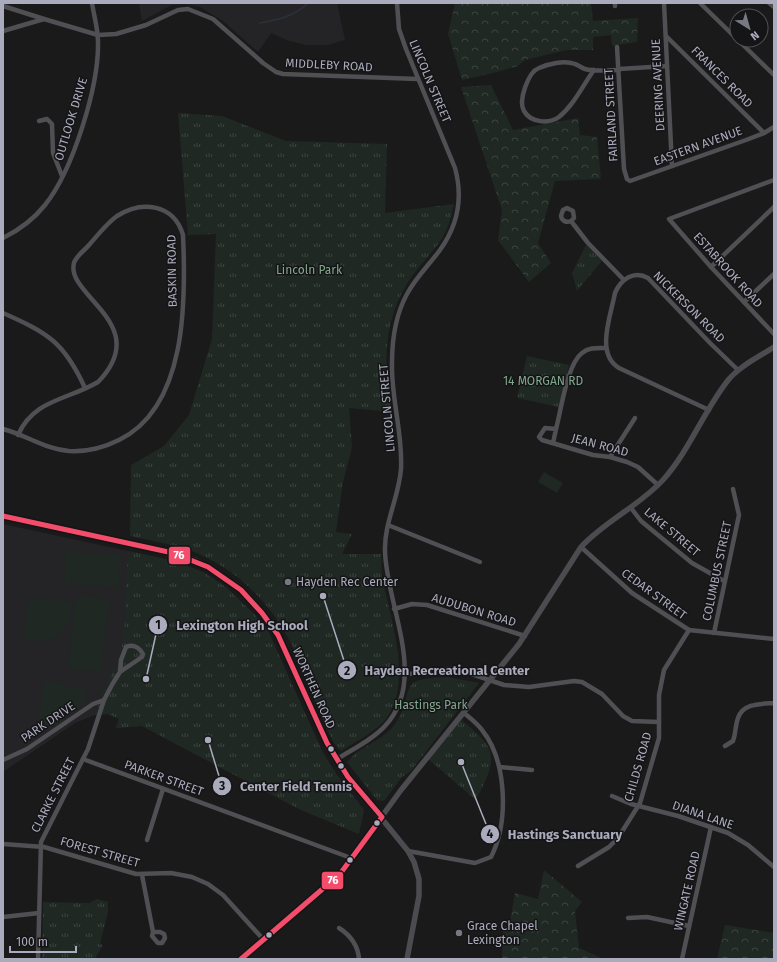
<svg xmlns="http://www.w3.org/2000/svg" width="777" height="962" viewBox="0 0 777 962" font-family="'Fira Sans',sans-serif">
<defs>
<pattern id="forest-crowns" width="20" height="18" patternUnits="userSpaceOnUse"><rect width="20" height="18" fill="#1f2823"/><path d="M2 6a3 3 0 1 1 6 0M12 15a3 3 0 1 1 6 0" fill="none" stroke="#3d4441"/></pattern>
<pattern id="park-tufts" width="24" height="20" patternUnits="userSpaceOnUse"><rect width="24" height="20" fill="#1f2823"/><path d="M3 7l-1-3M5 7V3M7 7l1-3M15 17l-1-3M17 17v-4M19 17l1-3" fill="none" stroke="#3d4441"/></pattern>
</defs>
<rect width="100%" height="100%" fill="#1a1a1a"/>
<g fill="#242427">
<polygon points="139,3 337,3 345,40 328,45 306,45 289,41 271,33 258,52 223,21 200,7 186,4 172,5 142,21"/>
<polygon points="3,524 174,561 203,572 226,587 255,615 269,633 322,751 337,775 364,810 359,834 299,809 142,726 116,728 119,719 108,714 95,715 75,723 3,772"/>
</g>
<g fill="#1f2823">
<polygon points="544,472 563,483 557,493 538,482"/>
<polygon points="66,552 120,555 119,587 64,584"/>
<polygon points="77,595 109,599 101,672 68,668"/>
<path d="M 32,598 L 72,602 C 69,634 55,644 24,640 L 29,601 Z"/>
<polygon points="47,682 83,689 88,692 82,706 56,725 38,725 44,684"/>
</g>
<g fill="url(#forest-crowns)">
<polygon points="455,3 591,3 593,21 638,18 637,42 612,46 611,35 593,37 593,50 567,50 525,60 518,66 493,73 462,80 448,34"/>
<polygon points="491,85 513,130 578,118 580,135 597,137 601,179 555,181 538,243 551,263 529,282 498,240 502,210 461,87"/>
<polygon points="544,870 582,902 575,911 579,948 604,959 502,959 503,926 509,927 515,893 538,899"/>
<polygon points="725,925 774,933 774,959 717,959"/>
</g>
<g fill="url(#park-tufts)">
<path d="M 178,113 L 222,116 L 286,141 L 387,144 L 385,213 L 454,204 C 452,213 450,222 446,231 C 437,250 419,264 408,282 C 382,324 384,366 391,412 L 349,408 L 352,447 L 343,482 L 336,532 L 352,534 L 342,554 L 381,554 C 382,563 381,573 383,581 C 391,621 412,679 388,716 C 378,731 356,741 341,751 C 332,745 321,714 316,703 C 306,681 299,657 287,636 C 265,596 228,562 183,548 C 166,543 148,540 130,536 L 131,465 L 164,446 L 189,415 L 212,339 L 216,234 L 188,235 Z"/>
<polygon points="586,245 602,261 577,291 572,273"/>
<polygon points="527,356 569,365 559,407 517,398"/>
<path d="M 129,551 L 174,561 L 203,572 L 226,587 L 255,615 L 269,633 L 322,751 L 337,775 L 364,810 L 359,834 L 299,809 L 142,726 L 116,728 L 119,719 L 108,714 L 95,715 C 99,705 102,693 107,683 C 113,672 118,664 121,652 C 128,619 124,584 129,551 Z"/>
<path d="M 447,677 L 479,683 L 411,771 L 402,777 L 384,801 L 377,800 L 347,762 C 359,747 379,742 392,728 C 397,722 402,713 404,706 C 407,699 406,689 413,683 C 422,677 437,678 447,677 Z"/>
<path d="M 459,718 C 498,750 499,755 476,800 L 428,759 Z"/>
<polygon points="97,899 108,902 108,912 100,944 103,945 95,959 42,959 43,902 89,903"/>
</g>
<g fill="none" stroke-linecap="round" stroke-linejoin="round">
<path stroke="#2b313d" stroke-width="1.5" d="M 260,23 C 278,20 295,16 308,3"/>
<g stroke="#505054" stroke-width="4.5">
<polyline points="615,3 615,6"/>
<polyline points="664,3 672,166"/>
<polyline points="700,3 737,39"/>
<polyline points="769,3 774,7"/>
<polyline points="3,6 44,19"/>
<polyline points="3,31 44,19 98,35 116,34 146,25 178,10 188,9 213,19 263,63 276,72 283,74 417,79"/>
<polyline points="666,36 764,133"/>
<polyline points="738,40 774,75"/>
<polyline points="617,47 624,169 627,179 630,181 746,140 764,133 774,127"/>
<polyline points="619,69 667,66"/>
<path d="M 594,70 C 583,85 574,105 559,117 C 549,124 531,123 524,111 C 518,101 528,72 539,68 C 548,64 564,60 575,64 C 578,65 582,68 585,69 C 596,72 609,70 619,70"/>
<polyline points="39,121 47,119 52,124 53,153 62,176"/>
<polyline points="774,180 669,219 711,267 774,334"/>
<path d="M 571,221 C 566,223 562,221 561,216 L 563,210 L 567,208 L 573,211 L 574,218 L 571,221 L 588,243 L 624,280"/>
<path d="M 3,238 C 19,230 34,219 45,205 C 73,170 99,86 98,42 C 98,29 94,16 92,3"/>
<polyline points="711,267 774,207"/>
<polyline points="744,302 774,274"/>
<path d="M 3,313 C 48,333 64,342 85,388"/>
<path d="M 709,410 L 619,368 C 595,354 611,315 615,293 C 621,279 634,270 648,278 L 710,343 L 738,370"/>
<path d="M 3,429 C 26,435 45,449 69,451 C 86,452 103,448 119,440 C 187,407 186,301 183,235 C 174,204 142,200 117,216 C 106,224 98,235 89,245 C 85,250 76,256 74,263 C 65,296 154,324 98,382 C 68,400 34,399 18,435"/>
<path d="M 556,429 C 561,411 567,364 582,353 C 589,347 597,348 606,348"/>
<polyline points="553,443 556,429 545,428 539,437 542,440 593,455 610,457 627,462 638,467 658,485"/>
<polyline points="610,457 635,418"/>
<polyline points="631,508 641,521 692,563 724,581"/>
<polyline points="388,525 480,562"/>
<polyline points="581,547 632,593 689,630 774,639"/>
<polyline points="394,609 412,604 427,605 525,636"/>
<polyline points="714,633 739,515 733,489"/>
<polyline points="405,674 427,673 447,669 457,669 504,685 529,687 574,681 582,682 602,694 623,716 632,721 659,722"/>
<path d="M 725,746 L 733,741 C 736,733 735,726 738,718 C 743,703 761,704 774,703"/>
<polyline points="83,759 351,858"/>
<path d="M 337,759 C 353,749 372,740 385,726 C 429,679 386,605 385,551 C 384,523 399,497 401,469 C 403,433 391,399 392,363 C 392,341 396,314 407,294 C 416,277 429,265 440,250 C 458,225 463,197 455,168 L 406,49 L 399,29 L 397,3"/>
<polyline points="3,760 27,749 93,704 104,700"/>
<polyline points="500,767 532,770"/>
<polyline points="612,796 631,804 678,816 728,833 748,845 774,867"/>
<polyline points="147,840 163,789"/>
<polyline points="3,844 44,847 136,874 171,873 192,877 208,884 223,895 263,939"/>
<path d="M 408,851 L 475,863 L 491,857 C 509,822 507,761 482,730 C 477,723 470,718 464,713"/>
<polyline points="578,866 609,847 618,838 640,803 659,738 659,695 664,670 689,630"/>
<polyline points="142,875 153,932 160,932 164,934 165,938 162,943 158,943 152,936 153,932"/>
<polyline points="3,917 39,913"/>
<polyline points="628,918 647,917 689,926"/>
<path d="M 339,928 C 350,935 358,946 359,959"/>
<path d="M 38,959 L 41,842 L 88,749 L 104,700 L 113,683 L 120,672 L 142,657 L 143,654 C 139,647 133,644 126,647 L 121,660 L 120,672"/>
<polyline points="682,959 711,827"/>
</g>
<g stroke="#4c4c50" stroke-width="5.5">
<polyline points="3,516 173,553 195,560 218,573 241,590 262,613 278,635 327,743 348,777 408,851 414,862 419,879 419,896 407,959"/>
<path d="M 241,959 L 340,874 L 401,790 L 519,644 L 581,547 C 605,521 639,506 663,480 C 690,450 704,410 729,379 C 741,365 759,357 774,347"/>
</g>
<defs>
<polyline id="bus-1" points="3,516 173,553 208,567 241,590 262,613 278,635 327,743 348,777 382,817 340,874 241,959"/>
</defs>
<use href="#bus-1" stroke="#151416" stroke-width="8"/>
<use href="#bus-1" stroke="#f44d6c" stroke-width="5"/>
</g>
<g fill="#787883" stroke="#151416" stroke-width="1.5">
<circle cx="288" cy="582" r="4"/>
<circle cx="459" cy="933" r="4"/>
</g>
<g fill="#aaabbc" stroke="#151416" stroke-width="1.5">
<circle cx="331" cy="749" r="3.5"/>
<circle cx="341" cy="766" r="3.5"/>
<circle cx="377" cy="823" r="3.5"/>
<circle cx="350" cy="860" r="3.5"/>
<circle cx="269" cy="935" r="3.5"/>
</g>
<g text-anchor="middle" stroke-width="3" stroke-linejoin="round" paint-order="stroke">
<g font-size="12" fill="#aaabbc" stroke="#151416">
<text transform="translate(329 65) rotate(3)" y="4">MIDDLEBY ROAD</text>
<text transform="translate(722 77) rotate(45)" y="4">FRANCES ROAD</text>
<text transform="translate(430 81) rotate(67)" y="4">LINCOLN STREET</text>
<text transform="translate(658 85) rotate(-93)" y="4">DEERING AVENUE</text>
<text transform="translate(611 115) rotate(-93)" y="4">FAIRLAND STREET</text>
<text transform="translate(71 119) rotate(-73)" y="4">OUTLOOK DRIVE</text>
<text transform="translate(698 146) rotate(-20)" y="4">EASTERN AVENUE</text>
<text transform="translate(728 270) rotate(48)" y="4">ESTABROOK ROAD</text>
<text transform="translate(172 271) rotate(-91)" y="4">BASKIN ROAD</text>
<text transform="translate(689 307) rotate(45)" y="4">NICKERSON ROAD</text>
<text transform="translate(387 408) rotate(-95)" y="4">LINCOLN STREET</text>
<text transform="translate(600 445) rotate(15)" y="4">JEAN ROAD</text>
<text transform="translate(672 532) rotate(40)" y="4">LAKE STREET</text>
<text transform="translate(717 571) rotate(-78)" y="4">COLUMBUS STREET</text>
<text transform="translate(654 594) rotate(36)" y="4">CEDAR STREET</text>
<text transform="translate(474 610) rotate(17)" y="4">AUDUBON ROAD</text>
<text transform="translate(314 688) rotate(66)" y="4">WORTHEN ROAD</text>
<text transform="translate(48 722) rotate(-34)" y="4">PARK DRIVE</text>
<text transform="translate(638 767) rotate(-74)" y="4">CHILDS ROAD</text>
<text transform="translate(164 778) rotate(20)" y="4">PARKER STREET</text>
<text transform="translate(53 795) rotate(-63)" y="4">CLARKE STREET</text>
<text transform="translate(703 815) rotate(19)" y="4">DIANA LANE</text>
<text transform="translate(100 852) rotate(16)" y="4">FOREST STREET</text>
<text transform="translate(687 891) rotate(-77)" y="4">WINGATE ROAD</text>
</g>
<g font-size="12" fill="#80a88d" stroke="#151416">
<text x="309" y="274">Lincoln Park</text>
<text x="543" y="385">14 MORGAN RD</text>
<text x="431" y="709">Hastings Park</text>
</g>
<g font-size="12" fill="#aaabbc" stroke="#151416" text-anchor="start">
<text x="296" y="586">Hayden Rec Center</text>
<text x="467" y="930">Grace Chapel<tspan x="467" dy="14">Lexington</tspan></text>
</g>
</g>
<path fill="none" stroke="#aaabbc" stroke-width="1.5" d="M146 679L158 625M323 596L347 670M208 740L222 786M461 762L490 834"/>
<g fill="#aaabbc" stroke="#151416" stroke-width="1.5">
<circle cx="146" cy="679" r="4"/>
<circle cx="323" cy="596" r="4"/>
<circle cx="208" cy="740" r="4"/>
<circle cx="461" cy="762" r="4"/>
<circle cx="158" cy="625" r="10"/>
<circle cx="347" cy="670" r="10"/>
<circle cx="222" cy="786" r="10"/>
<circle cx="490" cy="834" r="10"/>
</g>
<g font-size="12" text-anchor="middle" font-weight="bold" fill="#111">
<text x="158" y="629">1</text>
<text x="347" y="675">2</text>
<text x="222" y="790">3</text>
<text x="490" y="838">4</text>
</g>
<g font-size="13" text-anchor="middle" font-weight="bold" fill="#aaabbc" stroke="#151416" stroke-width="3" stroke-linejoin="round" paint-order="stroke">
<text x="242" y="630">Lexington High School</text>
<text x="447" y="675">Hayden Recreational Center</text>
<text x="296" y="791">Center Field Tennis</text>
<text x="565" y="839">Hastings Sanctuary</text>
</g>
<g stroke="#151416" stroke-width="1.5">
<rect x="168" y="546" width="23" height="19" rx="4" fill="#f44d6c"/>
<rect x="321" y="871" width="23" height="19" rx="4" fill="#f44d6c"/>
</g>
<g font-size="11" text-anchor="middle" font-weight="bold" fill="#fff">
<text x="179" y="559">76</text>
<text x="333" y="884">76</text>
</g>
<rect width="777" height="962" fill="none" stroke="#aaabbc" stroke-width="8"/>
<g transform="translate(749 28) rotate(143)"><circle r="19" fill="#151416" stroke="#515058"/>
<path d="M0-3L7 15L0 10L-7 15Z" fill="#787883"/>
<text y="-6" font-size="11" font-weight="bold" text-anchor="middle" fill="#aaabbc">N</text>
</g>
<path d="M10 946v6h66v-6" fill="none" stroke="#aaabbc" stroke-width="2"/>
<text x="16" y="946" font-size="12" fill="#aaabbc" stroke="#151416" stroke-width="3" paint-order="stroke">100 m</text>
</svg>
